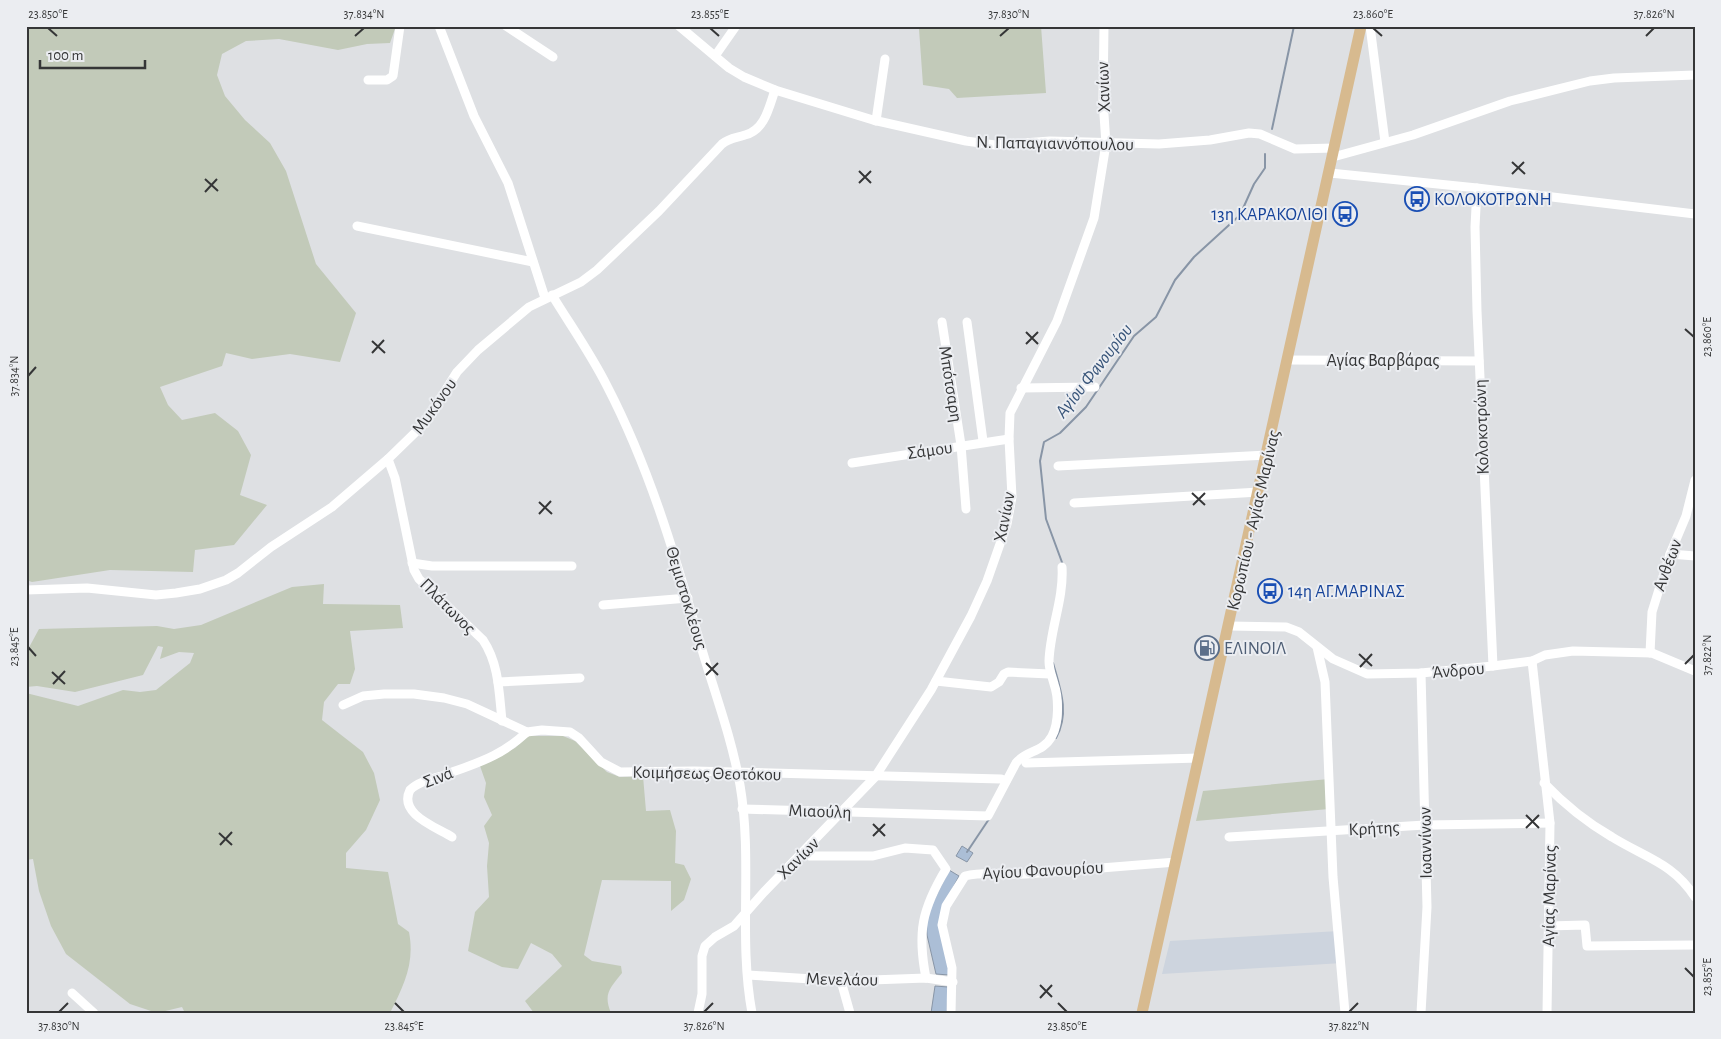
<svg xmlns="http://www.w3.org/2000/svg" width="1721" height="1039" viewBox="0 0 1721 1039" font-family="'Alegreya Sans',sans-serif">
<rect width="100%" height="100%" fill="#dee0e3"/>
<polygon fill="#cdd4de" points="1339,931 1342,963 1162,974 1170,941"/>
<g fill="#c2cab9">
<polygon points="26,26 396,26 390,43 367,44 338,50 279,39 246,41 222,54 217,75 225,96 245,120 270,143 286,171 316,264 356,313 340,362 290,354 252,359 226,353 222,366 160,387 168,405 182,420 215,413 238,431 251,455 240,495 267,505 234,545 195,550 193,572 110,570 32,582 26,580"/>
<polygon points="908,26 1041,26 1046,93 957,98 949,89 923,85 919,29"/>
<path d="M 324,584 L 323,604 L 400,605 L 403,628 L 350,631 L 355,669 L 350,684 L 338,684 L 324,702 L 322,720 L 363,752 L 374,773 L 380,800 L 366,830 L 346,853 L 346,868 L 388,872 L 398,924 L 409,932 C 415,963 404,985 390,1013 L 185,1013 L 182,1007 L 157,1013 L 130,1004 L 66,954 L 51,926 L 39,891 L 33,859 L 26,860 L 26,693 L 78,706 L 123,690 L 140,692 L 156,690 L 190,663 L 194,653 L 179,652 L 160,659 L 163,647 L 158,646 L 143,675 L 75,692 L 37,686 L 26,687 L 26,653 L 39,629 L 157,626 L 174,629 L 201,625 L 292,587 Z"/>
<path d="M 527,736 L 563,736 L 575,741 L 607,772 L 620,777 L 643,776 L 646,811 L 670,810 L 676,831 L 675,863 L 684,865 L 691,879 L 684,900 L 671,911 L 671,881 L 602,880 L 584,955 L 592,961 L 621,966 L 622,973 C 610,988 603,994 611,1013 L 534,1013 L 525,1001 L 562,966 L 552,954 L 531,943 L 518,969 L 502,967 L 468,951 L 475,912 L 489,897 L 487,866 L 489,843 L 484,826 L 492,815 L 484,797 L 486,783 L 480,766 L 515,748 Z"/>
<polygon points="1329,779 1329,809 1196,821 1203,791"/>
</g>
<g fill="#abbed6" stroke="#8895a6">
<polygon points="962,846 973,853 967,862 956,856"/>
<polygon points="949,870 959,876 943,907 949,975 936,974 927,935 926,916"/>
<polygon points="935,986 948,987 947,1013 931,1013"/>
</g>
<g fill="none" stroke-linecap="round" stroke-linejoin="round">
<g stroke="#8895a6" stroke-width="2">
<polyline points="1272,129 1294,26"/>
<polyline points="1063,565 1046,519 1040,461 1044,442 1060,433 1086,407 1134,336 1156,317 1175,280 1194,257 1240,215 1254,184 1265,168 1265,154"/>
<path d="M 1053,663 C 1060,688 1070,713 1056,738"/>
<polyline points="967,852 989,819"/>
</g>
<g stroke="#fff" stroke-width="9">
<polyline points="439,26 474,116 508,183 545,298"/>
<polyline points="506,26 553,57"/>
<polyline points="679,26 729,68 744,77 775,90 873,120 966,141 995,145 1050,141 1159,144 1210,140 1249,133 1260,134 1295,149 1334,148"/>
<polyline points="1370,26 1385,142"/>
<polyline points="715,56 736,26"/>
<polyline points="368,80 387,80 393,76 400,26"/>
<polyline points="876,121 885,59"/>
<polyline points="1333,157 1413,135 1510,101 1590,81 1614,78 1695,75"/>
<polyline points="1330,173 1477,188 1695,214"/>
<polyline points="1477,188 1475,227 1477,311 1493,666"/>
<polyline points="357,226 533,262"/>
<path d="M 552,295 C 571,326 591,354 607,386 C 648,465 674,551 698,636 C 712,686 731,734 740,785 C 753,861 738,938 752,1013"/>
<polyline points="942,322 961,445 966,509"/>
<polyline points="967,322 983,441"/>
<polyline points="1288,360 1479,361"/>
<polyline points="1021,388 1095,387"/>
<path d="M 388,459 L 395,478 L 414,570 L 419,579 L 483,640 C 499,664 499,692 502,721"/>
<polyline points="852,463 1009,439"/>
<polyline points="1058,466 1267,455"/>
<polyline points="1074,503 1259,492"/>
<polyline points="1670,554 1695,556"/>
<polyline points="412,563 432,566 572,566"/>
<path d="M 26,590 L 87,588 L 156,595 L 176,593 L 200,589 L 226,580 L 238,573 L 271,547 L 332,507 L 388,459 L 425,423 L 457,372 L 478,350 L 529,307 L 581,282 L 597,270 L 659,211 L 722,144 C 729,138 736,138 745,135 C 765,130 769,107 775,90"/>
<polyline points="603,605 688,598"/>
<polyline points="1229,626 1286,627 1299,632 1333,659 1367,674 1421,673 1493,666 1532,661 1545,655 1573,651 1652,653 1695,671"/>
<polyline points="1317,647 1325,682 1333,877 1345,1013"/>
<polyline points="1650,653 1652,612 1670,554 1686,516 1695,480"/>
<polyline points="1532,661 1550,823 1547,1013"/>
<polyline points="936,681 991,687 999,682 1004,674 1008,672 1050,674"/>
<polyline points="498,682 580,678"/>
<polyline points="343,705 363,696 384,694 414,694 444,698 467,704 527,732 542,730 570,732 579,738 601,762 620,772 694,771 1001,779 1006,781"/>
<polyline points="1026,763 1199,758"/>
<path d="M 1544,783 C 1565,805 1586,822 1612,837 C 1646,858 1673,863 1695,897"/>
<path d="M 742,809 L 988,816 L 1016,763 C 1026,750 1043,753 1052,736 C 1059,723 1059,698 1054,684 C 1052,676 1049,670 1049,661 C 1050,629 1064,599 1062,567"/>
<path d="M 452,837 C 436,827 398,814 410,790 C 418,782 431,779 442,776 C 476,763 499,758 527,732"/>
<polyline points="1229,837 1425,825 1550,823"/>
<path d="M 805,851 L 809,856 L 873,856 L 905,848 L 933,850 L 946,869 C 922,909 917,932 926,978"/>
<polyline points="1548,926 1585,925 1587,946 1695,945"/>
<polyline points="748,975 844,981 926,978 953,982"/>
<polyline points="841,981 850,1013"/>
<polyline points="72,993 94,1013"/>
<polyline points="698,1013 702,994 702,956 705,946 715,937 734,926 764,892 875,777 931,690 971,616 987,581 1007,524 1012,497 1009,439 1010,413 1057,321 1094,218 1106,144 1103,100 1104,26"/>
<path d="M 951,1013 L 952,968 L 942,925 L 946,906 L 965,876 C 985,871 1006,875 1026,874 L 1176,862"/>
<polyline points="1421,1013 1427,907 1421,673"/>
</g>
<polyline stroke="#d7ba8f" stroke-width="11" points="1142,1013 1361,26"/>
</g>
<path fill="none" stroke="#353637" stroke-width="2" d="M 48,28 L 57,36M 710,28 L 719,36M 1373,28 L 1382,36M 355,36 L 364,28M 1000,36 L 1009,28M 1646,36 L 1654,28M 1512,162 L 1525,174M 859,171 L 871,183M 1512,174 L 1524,162M 205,179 L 218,191M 859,183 L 871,171M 205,192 L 217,179M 1685,329 L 1694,337M 1026,332 L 1038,344M 372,341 L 385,353M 1026,344 L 1038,332M 372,353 L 384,340M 28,376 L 36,367M 1192,493 L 1205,505M 539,502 L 552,514M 1193,505 L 1205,493M 539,514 L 551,501M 28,647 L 36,656M 1359,654 L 1372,666M 706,663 L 718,675M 1685,664 L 1694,655M 1360,667 L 1372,654M 52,672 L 65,684M 706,675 L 718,663M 53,684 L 65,671M 1526,815 L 1539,828M 873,824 L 885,836M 1526,828 L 1539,815M 219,833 L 232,845M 873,836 L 885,824M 220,845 L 232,832M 1685,968 L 1694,977M 1040,985 L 1052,997M 1040,998 L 1052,985M 395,1003 L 404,1012M 1058,1003 L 1067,1012M 59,1012 L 68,1003M 704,1012 L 713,1003M 1349,1012 L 1358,1003"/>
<defs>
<symbol id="bus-ring" viewBox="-11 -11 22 22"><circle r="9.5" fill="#ebedf1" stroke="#1a4fb4" stroke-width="1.5"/><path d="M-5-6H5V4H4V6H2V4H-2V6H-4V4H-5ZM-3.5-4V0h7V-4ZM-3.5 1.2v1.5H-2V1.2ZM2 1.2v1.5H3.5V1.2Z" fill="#1a4fb4"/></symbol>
<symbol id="fuel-ring" viewBox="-11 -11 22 22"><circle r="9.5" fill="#ebedf1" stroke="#5c6f8a" stroke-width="1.5"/><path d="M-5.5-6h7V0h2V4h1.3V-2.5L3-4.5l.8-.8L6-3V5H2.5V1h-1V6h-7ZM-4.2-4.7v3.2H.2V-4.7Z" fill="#5c6f8a"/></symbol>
</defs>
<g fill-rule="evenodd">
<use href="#bus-ring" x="1403" y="185" width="28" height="28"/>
<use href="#bus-ring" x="1331" y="200" width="28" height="28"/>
<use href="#bus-ring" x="1256" y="577" width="28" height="28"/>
<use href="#fuel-ring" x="1193" y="634" width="28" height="28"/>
</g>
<g text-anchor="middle" stroke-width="4" stroke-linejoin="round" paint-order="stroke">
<g font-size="18" fill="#353637" stroke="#ebedf1">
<text transform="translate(1103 87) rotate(-92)" y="6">Χανίων</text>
<text transform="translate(1055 143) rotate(1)" y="6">Ν. Παπαγιαννόπουλου</text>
<text x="1383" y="366">Αγίας Βαρβάρας</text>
<text transform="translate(951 384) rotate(81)" y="6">Μπότσαρη</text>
<text transform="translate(434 406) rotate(-55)" y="6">Μυκόνου</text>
<text transform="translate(1481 427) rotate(-92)" y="6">Κολοκοτρώνη</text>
<text transform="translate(930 450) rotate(-8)" y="6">Σάμου</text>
<text transform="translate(1004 517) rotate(-79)" y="6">Χανίων</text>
<text transform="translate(1253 520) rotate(-77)" y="6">Κορωπίου - Αγίας Μαρίνας</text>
<text transform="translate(1667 565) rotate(-70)" y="6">Ανθέων</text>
<text transform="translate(687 598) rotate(73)" y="6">Θεμιστοκλέους</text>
<text transform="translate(448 606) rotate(45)" y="6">Πλάτωνος</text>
<text transform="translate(1458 670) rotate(-5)" y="6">Άνδρου</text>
<text transform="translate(707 773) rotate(1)" y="6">Κοιμήσεως Θεοτόκου</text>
<text transform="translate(438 777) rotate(-21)" y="6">Σινά</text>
<text transform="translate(820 811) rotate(2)" y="6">Μιαούλη</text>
<text transform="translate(1374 828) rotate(-3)" y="6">Κρήτης</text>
<text transform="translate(1425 843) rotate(-91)" y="6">Ιωαννίνων</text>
<text transform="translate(798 858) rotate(-45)" y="6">Χανίων</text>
<text transform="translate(1043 870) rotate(-3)" y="6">Αγίου Φανουρίου</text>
<text transform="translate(1549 896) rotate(-89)" y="6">Αγίας Μαρίνας</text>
<text transform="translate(842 979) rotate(1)" y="6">Μενελάου</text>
</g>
<g font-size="18" fill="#164399" stroke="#ebedf1" text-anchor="start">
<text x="1434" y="205">ΚΟΛΟΚΟΤΡΩΝΗ</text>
<text x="1328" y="220" text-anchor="end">13η ΚΑΡΑΚΟΛΙΘΙ</text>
<text x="1288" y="597">14η ΑΓ.ΜΑΡΙΝΑΣ</text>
</g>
<g font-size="18" fill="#4e5e75" stroke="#ebedf1" text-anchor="start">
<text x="1224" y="654">ΕΛΙΝΟΙΛ</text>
</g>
<g font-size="19" font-style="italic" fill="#375479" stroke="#ebedf1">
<text transform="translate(1093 370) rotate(-52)" y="7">Αγίου Φανουρίου</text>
</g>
</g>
<rect width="1721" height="1039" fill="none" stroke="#ebedf1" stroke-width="55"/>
<path d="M40 60v8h105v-8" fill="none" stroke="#353637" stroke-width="2.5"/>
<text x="48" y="60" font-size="15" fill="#353637" stroke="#ebedf1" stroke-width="4" paint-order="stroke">100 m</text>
<rect x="28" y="28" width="1666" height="984" fill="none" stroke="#353637" stroke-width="2"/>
<g font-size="12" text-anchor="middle" fill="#353637">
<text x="48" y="18">23.850°E</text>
<text x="364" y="18">37.834°N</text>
<text x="710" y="18">23.855°E</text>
<text x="1009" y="18">37.830°N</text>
<text x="1373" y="18">23.860°E</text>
<text x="1654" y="18">37.826°N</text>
<text transform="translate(1707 337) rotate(-90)" y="4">23.860°E</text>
<text transform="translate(14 376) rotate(-90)" y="4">37.834°N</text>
<text transform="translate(14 647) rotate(-90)" y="4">23.845°E</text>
<text transform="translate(1707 655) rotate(-90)" y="4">37.822°N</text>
<text transform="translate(1707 977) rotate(-90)" y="4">23.855°E</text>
<text x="59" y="1030">37.830°N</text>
<text x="404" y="1030">23.845°E</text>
<text x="704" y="1030">37.826°N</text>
<text x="1067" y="1030">23.850°E</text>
<text x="1349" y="1030">37.822°N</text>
</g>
</svg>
